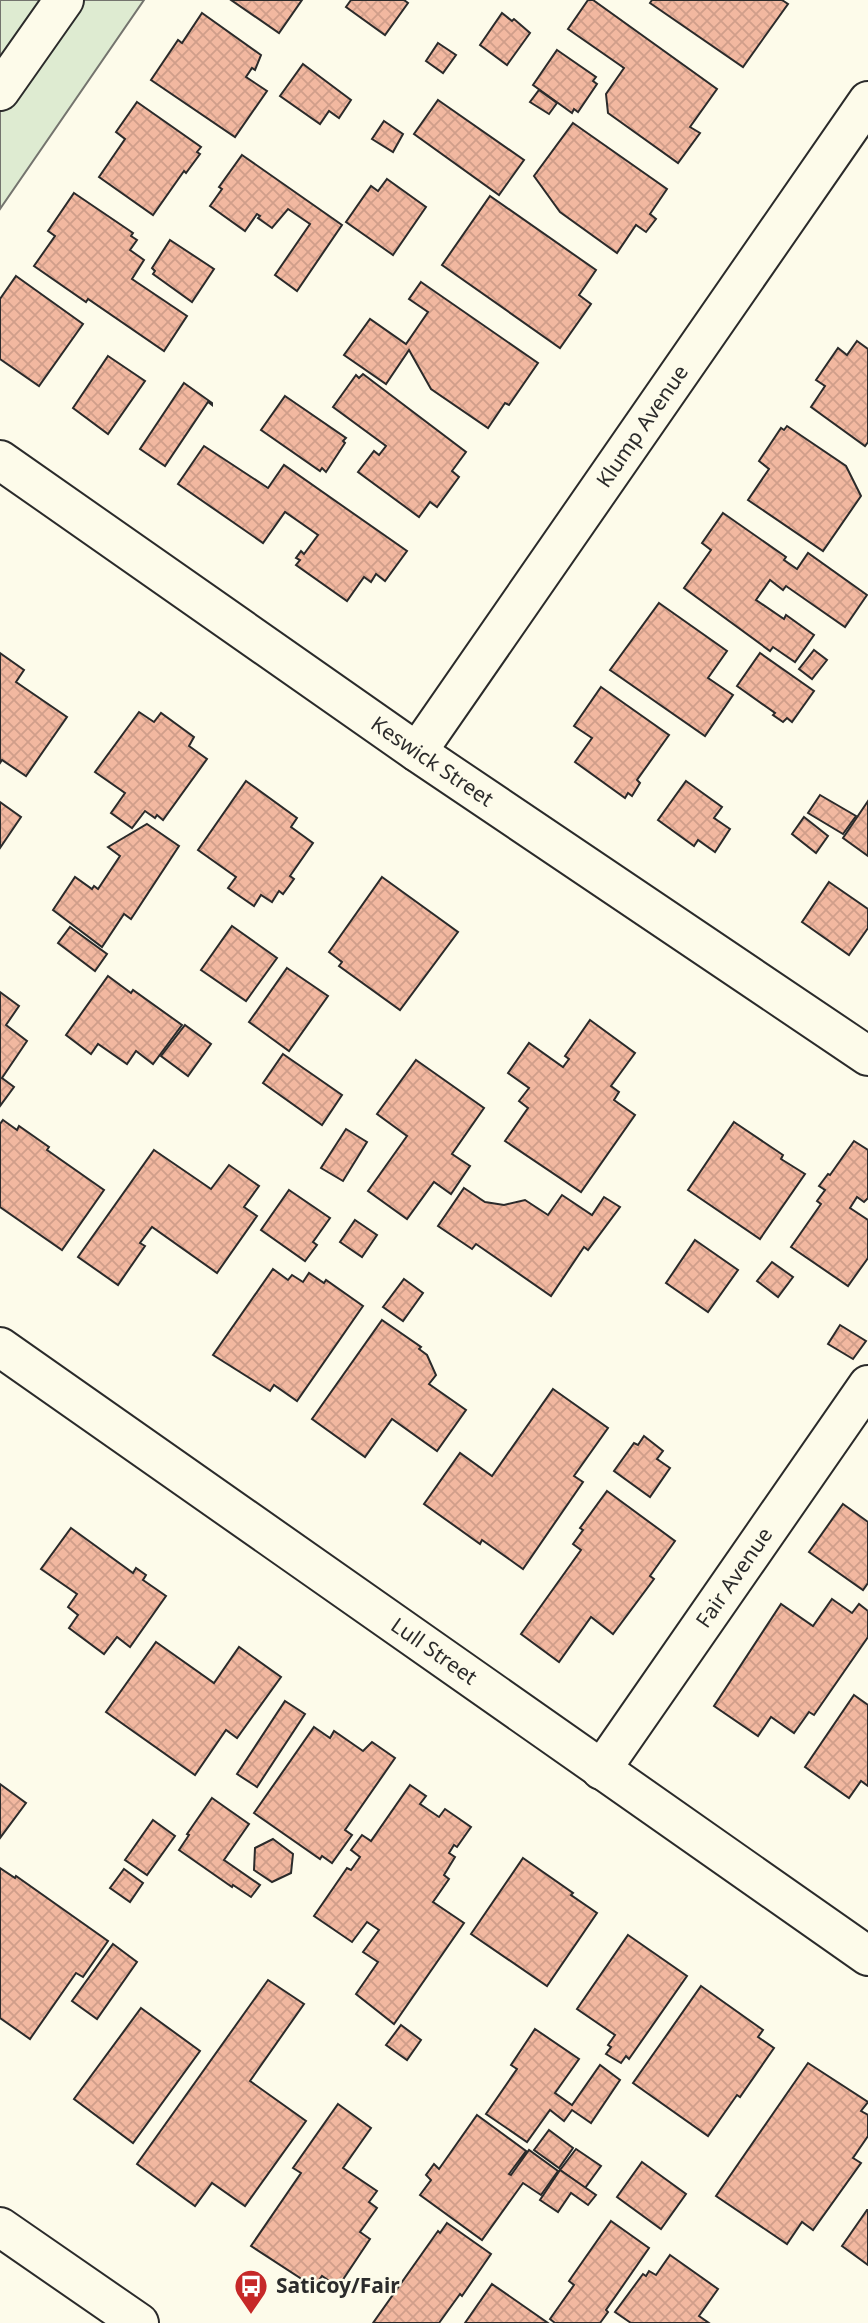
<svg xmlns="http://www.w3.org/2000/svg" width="868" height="2323" viewBox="0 0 868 2323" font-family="'Noto Sans',sans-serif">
<defs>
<pattern id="building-cross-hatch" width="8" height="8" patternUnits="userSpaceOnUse" patternTransform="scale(1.75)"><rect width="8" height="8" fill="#f2b8a0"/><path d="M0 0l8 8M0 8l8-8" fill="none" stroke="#d09e8a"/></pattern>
</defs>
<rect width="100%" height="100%" fill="#fdfbea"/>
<polygon fill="#deebd1" stroke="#74746e" stroke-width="2" points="0,0 144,0 0,209"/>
<g fill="url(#building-cross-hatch)" stroke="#2b2b2b" stroke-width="2">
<polygon points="231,0 302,0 279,33"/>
<polygon points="351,0 404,0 408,3 385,35 346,7"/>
<polygon points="588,0 593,0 717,89 690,127 700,133 678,163 608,113 606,94 624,68 568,29"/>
<polygon points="652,0 782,0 788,4 743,67 650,3"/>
<polygon points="202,13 261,55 255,70 252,68 246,77 267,91 235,137 151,80 178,40 182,43"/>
<polygon points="502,13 512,21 514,19 530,33 507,65 480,45"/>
<polygon points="438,43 456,55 443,73 426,61"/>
<polygon points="557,50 596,77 593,81 597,84 578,112 574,109 572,113 533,85"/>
<polygon points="303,64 351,100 339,118 329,111 320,124 280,96"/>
<polygon points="539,90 557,103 549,114 530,102"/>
<polygon points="438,100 524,160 499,195 414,134"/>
<polygon points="137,102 201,147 197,152 200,154 186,173 184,171 153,215 99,177 125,139 116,132"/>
<polygon points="384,121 403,134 393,152 372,139"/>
<polygon points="573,123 667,189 650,214 656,219 646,232 636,225 617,253 560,212 534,176"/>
<polygon points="242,155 342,225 297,291 275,275 310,224 288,209 272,228 258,218 260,216 257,214 245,231 210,206 222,189 219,187"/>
<polygon points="387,179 426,207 393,255 346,222 371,186 378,191"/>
<polygon points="74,193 133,233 131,236 137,240 130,250 144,260 132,279 187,316 164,351 88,299 86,302 34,266 55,236 48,231"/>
<polygon points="490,196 596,270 579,295 591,304 560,348 442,265"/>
<polygon points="170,240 214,269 192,302 153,274 155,271 152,268"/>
<polygon points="16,276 83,324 39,386 0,359 0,299"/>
<polygon points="421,282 538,363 509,405 505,403 488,428 431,389 409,350 386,384 344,355 370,319 406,344 428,312 409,299"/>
<polygon points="857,341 868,349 868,442 865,446 811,407 825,386 816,380 838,348 847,355"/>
<polygon points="108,356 145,381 108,434 73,408"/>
<polygon points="363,374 466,452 452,471 459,477 437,507 430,502 419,517 358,472 374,451 379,455 386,446 333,407 356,375 359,378"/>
<polygon points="184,383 212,403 212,405 208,402 165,466 140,449"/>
<polygon points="285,396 346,438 343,441 345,443 326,472 322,468 320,471 261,430"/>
<polygon points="787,426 846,466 861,496 823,551 748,500 769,469 759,461 781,428 784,430"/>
<polygon points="204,446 268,488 284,465 407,551 385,581 376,574 371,582 364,577 347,601 296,565 300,560 296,558 301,551 304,554 318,535 285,512 263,543 178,484"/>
<polygon points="723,513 786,557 784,560 797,569 808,553 867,595 845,627 786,586 783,590 770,580 756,600 784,619 786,615 814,635 795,662 773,647 770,651 684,588 711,550 702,543"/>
<polygon points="659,603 727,651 708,678 733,695 705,736 610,670"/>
<polygon points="814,650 827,660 812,679 799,669"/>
<polygon points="0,653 24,670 16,682 67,717 26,776 2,760 0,763"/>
<polygon points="760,653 814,691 792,722 787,718 783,722 773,715 775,713 737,686"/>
<polygon points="601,687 669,735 637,780 640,783 632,796 628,793 625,798 575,762 592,738 574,726"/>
<polygon points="139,712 154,722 161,713 194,737 189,746 207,759 163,820 157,815 155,818 145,811 132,828 111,813 125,793 95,772"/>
<polygon points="246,781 297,818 291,827 313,843 290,876 294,879 283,894 279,891 272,902 261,895 254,906 228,888 236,877 198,850"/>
<polygon points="686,781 722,807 714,818 730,829 715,852 698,840 694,846 658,820"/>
<polygon points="820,795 856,816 843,834 808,813"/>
<polygon points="868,801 868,856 843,838"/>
<polygon points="0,802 21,817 0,848"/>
<polygon points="804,817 828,836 816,853 792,834"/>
<polygon points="147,824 179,846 131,919 124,914 102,947 53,910 75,877 92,889 94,886 98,889 120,856 108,847"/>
<polygon points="382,877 458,932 400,1010 339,966 342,962 329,952"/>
<polygon points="829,882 868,909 868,928 849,955 802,922"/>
<polygon points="232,926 277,958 246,1001 201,970"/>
<polygon points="70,927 107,954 95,971 58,943"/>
<polygon points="287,968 328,996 289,1051 249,1022"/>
<polygon points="108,976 131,993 133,990 182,1025 153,1064 136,1051 127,1064 98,1044 91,1054 66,1035"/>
<polygon points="0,992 19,1006 6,1025 27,1041 2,1078 14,1087 0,1106"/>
<polygon points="590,1020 635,1053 611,1086 619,1092 614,1100 635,1115 581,1192 505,1141 528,1108 519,1101 529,1088 508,1073 529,1043 563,1067 569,1059 565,1056"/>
<polygon points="185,1025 211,1044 188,1076 161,1056"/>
<polygon points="283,1054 342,1095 322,1125 263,1083"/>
<polygon points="416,1060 484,1108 452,1154 470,1166 451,1194 434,1182 407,1219 368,1191 407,1136 377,1114"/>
<polygon points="3,1120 17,1130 19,1126 49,1147 47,1150 104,1190 62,1250 0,1207 0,1124"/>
<polygon points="734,1122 783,1155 781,1159 805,1174 760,1239 688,1190"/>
<polygon points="346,1129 367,1142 343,1181 321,1168"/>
<polygon points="854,1141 868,1150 868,1198 864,1202 857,1197 850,1208 868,1220 868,1258 848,1286 791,1247 821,1204 817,1201 825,1190 819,1186 828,1174 830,1175"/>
<polygon points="154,1150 211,1189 229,1165 259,1186 244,1207 257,1216 217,1273 152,1227 140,1243 145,1246 118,1285 78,1257"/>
<polygon points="464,1188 485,1202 504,1205 525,1200 548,1215 562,1195 592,1215 604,1197 620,1207 588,1250 584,1247 551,1296 476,1244 472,1249 438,1226"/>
<polygon points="289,1190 330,1218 313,1242 317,1245 305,1261 261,1230"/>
<polygon points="355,1220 377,1235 362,1257 340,1242"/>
<polygon points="695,1240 738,1270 708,1312 666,1283"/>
<polygon points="772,1262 793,1277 778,1297 757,1281"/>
<polygon points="273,1269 288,1280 292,1275 303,1282 309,1273 324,1283 326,1280 363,1306 297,1401 274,1385 270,1391 213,1355"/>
<polygon points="404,1279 423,1293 403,1321 383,1307"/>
<polygon points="382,1320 421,1347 419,1349 427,1355 436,1375 429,1384 466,1410 437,1451 392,1419 365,1457 312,1419"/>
<polygon points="840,1325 866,1341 853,1359 828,1344"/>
<polygon points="553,1389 608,1428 574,1476 583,1482 523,1569 482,1540 480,1544 424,1504 460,1453 492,1476"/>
<polygon points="644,1436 663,1451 657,1459 670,1468 650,1497 614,1471 634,1443 638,1445"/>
<polygon points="607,1491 675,1541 650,1576 654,1579 613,1634 591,1617 559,1662 521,1634 581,1550 573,1544 583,1530 580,1528"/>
<polygon points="843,1504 868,1522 868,1583 863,1590 809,1552"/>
<polygon points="71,1528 133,1573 136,1568 146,1575 143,1580 166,1596 130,1647 117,1637 104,1654 69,1628 78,1615 68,1607 77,1594 41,1569"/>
<polygon points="832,1599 852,1613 859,1604 868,1611 868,1637 814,1715 809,1712 794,1733 771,1717 758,1736 714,1706 781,1604 813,1626"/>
<polygon points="156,1642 214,1683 239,1647 281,1677 237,1738 226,1730 195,1775 106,1712"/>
<polygon points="854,1695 868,1705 868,1786 861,1781 849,1798 805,1767"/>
<polygon points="285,1701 305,1714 257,1787 237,1774"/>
<polygon points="314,1727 330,1738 334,1731 363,1751 372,1742 395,1758 345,1830 352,1835 332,1863 322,1856 320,1859 254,1813"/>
<polygon points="0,1784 26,1803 0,1838"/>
<polygon points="410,1785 426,1796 420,1804 439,1817 445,1809 471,1827 457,1847 454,1845 449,1853 455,1857 444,1875 449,1879 433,1902 464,1923 394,2024 356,1994 378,1962 363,1952 379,1930 367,1922 352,1942 314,1916 347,1868 351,1870 360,1857 351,1850 362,1835 371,1841"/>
<polygon points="212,1798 249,1824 224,1860 260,1885 251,1897 233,1885 232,1887 179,1850 189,1835 187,1834"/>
<polygon points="153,1820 175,1836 147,1875 125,1860"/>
<polygon points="273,1839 293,1854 291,1873 272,1882 254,1870 255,1848"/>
<polygon points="523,1858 573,1893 571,1895 597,1913 547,1986 471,1934"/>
<polygon points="0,1868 15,1878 16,1876 108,1941 83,1977 76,1973 30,2039 0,2018"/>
<polygon points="124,1869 143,1883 130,1902 110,1888"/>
<polygon points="628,1935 687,1976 629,2059 626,2056 621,2063 606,2054 611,2047 608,2045 615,2035 577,2009"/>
<polygon points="113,1944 137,1962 97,2019 72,2001"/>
<polygon points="268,1980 304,2004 250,2081 306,2121 245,2206 212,2183 195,2206 137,2164"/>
<polygon points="701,1986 763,2030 758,2037 774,2048 740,2097 737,2095 708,2136 633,2083"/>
<polygon points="141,2008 200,2051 133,2143 74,2099"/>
<polygon points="401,2025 421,2040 407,2060 386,2045"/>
<polygon points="535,2029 579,2059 555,2093 572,2105 600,2065 620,2080 591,2123 572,2110 564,2121 550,2110 527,2142 486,2114 517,2069 511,2065"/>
<polygon points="808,2063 868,2102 861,2111 868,2115 868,2136 853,2158 861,2163 813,2230 802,2222 787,2244 716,2196"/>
<polygon points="338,2104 371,2128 343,2168 377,2191 369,2202 377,2208 360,2232 370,2239 338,2287 322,2276 314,2287 251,2246 301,2173 293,2168"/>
<polygon points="477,2115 526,2151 509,2174 511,2175 529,2150 558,2171 541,2195 523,2183 482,2240 420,2195 431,2180 426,2175 434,2164 439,2169"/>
<polygon points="549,2130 573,2148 559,2168 534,2150"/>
<polygon points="576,2149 601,2166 585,2188 560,2170"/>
<polygon points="642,2162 686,2194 661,2229 617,2197"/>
<polygon points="560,2170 596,2195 588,2205 571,2193 558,2212 540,2200"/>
<polygon points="867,2210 868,2210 868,2265 842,2246"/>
<polygon points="611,2221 649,2248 606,2310 608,2312 600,2323 555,2323 550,2319 574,2285 569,2281"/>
<polygon points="447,2223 491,2254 462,2296 460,2294 439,2323 373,2323 438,2231 440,2233"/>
<polygon points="670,2255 718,2289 699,2316 709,2323 631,2323 615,2312 643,2274 646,2276 649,2271 656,2275"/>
<polygon points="492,2284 548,2323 465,2323"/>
</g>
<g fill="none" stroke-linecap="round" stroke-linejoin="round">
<defs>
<g id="minor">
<polyline points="0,91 64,0"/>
<path id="s1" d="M 0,460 L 417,752 L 868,1056"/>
<path id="s2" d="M 417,752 L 868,101"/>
<path id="s3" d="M 0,1347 L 868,1956"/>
<path id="s4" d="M 601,1770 L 868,1385"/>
</g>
<polyline id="secondary" points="0,2227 139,2323"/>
</defs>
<use href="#minor" stroke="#2b2b2b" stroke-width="42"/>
<use href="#secondary" stroke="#2b2b2b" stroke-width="42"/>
<use href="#minor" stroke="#fdfbea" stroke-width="38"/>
<use href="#secondary" stroke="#fdfbea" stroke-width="38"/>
</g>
<defs>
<symbol id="bus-pin" viewBox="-11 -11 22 30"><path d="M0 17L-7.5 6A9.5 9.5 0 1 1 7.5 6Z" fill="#c62828" stroke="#fdfbea"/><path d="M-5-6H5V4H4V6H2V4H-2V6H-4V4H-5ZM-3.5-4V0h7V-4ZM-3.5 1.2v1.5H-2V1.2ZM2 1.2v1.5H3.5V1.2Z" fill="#fff"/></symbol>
</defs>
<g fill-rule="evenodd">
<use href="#bus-pin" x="232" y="2267" width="38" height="52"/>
</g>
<g text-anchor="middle" stroke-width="5" stroke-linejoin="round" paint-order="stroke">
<g font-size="21" fill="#2b2b2b" stroke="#fdfbea">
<text dy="7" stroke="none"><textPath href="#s2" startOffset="396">Klump Avenue</textPath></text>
<text dy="7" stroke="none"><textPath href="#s1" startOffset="527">Keswick Street</textPath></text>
<text dy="7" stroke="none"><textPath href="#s4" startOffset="234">Fair Avenue</textPath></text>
<text dy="7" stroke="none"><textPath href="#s3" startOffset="530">Lull Street</textPath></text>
</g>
<g font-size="21" font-weight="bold" fill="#2b2b2b" stroke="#fdfbea" text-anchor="start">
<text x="276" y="2293">Saticoy/Fair</text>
</g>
</g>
</svg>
